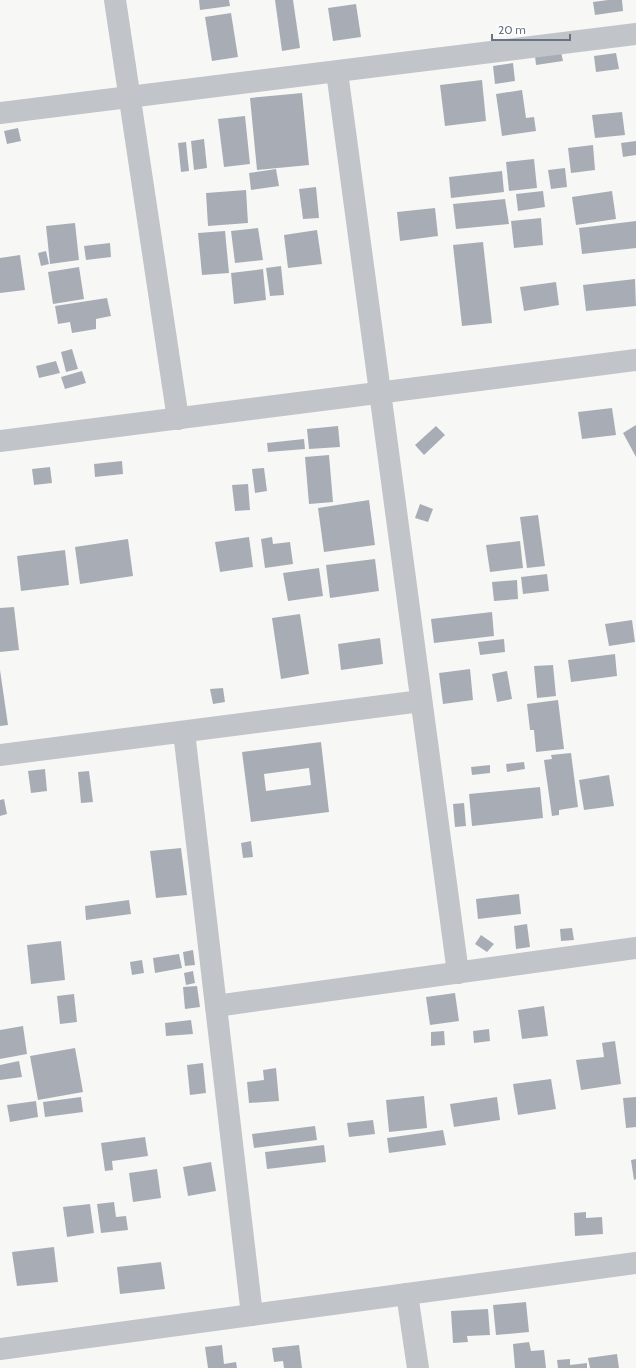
<svg xmlns="http://www.w3.org/2000/svg" width="636" height="1368" viewBox="0 0 636 1368" font-family="Cabin,sans-serif">
<rect width="100%" height="100%" fill="#f7f8f5"/>
<g fill="#a8adb5" fill-rule="evenodd">
<polygon points="199,0 229,0 230,6 200,10"/>
<polygon points="275,0 293,0 300,48 282,51"/>
<polygon points="608,0 622,0 623,11 595,15 593,2"/>
<polygon points="356,4 361,37 333,41 328,8"/>
<polygon points="231,13 238,57 212,61 205,17"/>
<polygon points="561,52 563,61 536,65 535,56"/>
<polygon points="616,53 619,69 596,72 594,56"/>
<polygon points="513,63 515,81 495,84 493,66"/>
<polygon points="482,80 486,121 445,126 440,85"/>
<polygon points="522,90 526,118 534,117 536,131 502,136 496,94"/>
<polygon points="302,93 309,165 257,170 250,98"/>
<polygon points="622,112 625,135 595,138 592,115"/>
<polygon points="245,116 250,164 224,167 218,119"/>
<polygon points="18,128 21,141 7,144 4,131"/>
<polygon points="204,139 207,168 194,170 191,141"/>
<polygon points="636,141 636,155 623,157 621,143"/>
<polygon points="186,142 189,171 181,172 178,143"/>
<polygon points="593,145 595,170 571,173 568,148"/>
<polygon points="534,159 537,188 509,191 506,162"/>
<polygon points="565,168 567,187 551,189 548,170"/>
<polygon points="276,169 279,186 251,190 249,173"/>
<polygon points="502,171 504,192 451,198 449,177"/>
<polygon points="316,187 319,218 303,219 299,189"/>
<polygon points="246,190 248,223 208,226 206,193"/>
<polygon points="543,191 545,207 518,211 516,194"/>
<polygon points="612,191 616,219 576,225 572,197"/>
<polygon points="505,199 509,224 456,229 453,204"/>
<polygon points="435,208 438,236 400,241 397,212"/>
<polygon points="541,218 543,245 514,248 511,221"/>
<polygon points="636,221 636,248 582,254 579,228"/>
<polygon points="75,223 79,260 50,264 46,226"/>
<polygon points="258,228 263,260 235,263 231,231"/>
<polygon points="317,230 322,264 288,268 284,235"/>
<polygon points="225,231 229,273 202,275 198,233"/>
<polygon points="483,242 492,323 462,326 453,245"/>
<polygon points="110,243 111,257 86,260 84,246"/>
<polygon points="46,251 49,264 41,266 38,253"/>
<polygon points="20,255 25,290 0,293 0,258"/>
<polygon points="281,266 284,295 270,296 266,268"/>
<polygon points="79,267 84,299 53,304 48,272"/>
<polygon points="263,269 266,300 234,304 231,273"/>
<polygon points="635,279 636,306 586,311 583,285"/>
<polygon points="556,282 559,305 524,311 520,287"/>
<polygon points="107,298 111,316 96,319 96,329 72,333 70,322 58,324 55,306"/>
<polygon points="72,349 78,369 66,372 61,352"/>
<polygon points="56,361 60,373 39,378 36,366"/>
<polygon points="82,371 86,383 65,389 61,377"/>
<polygon points="612,408 616,435 582,439 578,412"/>
<polygon points="636,425 636,457 623,433"/>
<polygon points="338,426 340,447 309,449 307,429"/>
<polygon points="436,426 445,435 424,455 415,445"/>
<polygon points="304,439 305,449 268,452 267,443"/>
<polygon points="329,455 333,502 309,504 305,457"/>
<polygon points="122,461 123,474 95,477 94,464"/>
<polygon points="50,467 52,483 34,485 32,469"/>
<polygon points="264,468 267,491 255,493 252,469"/>
<polygon points="248,484 250,510 235,511 232,485"/>
<polygon points="369,500 375,545 324,552 318,508"/>
<polygon points="420,504 433,509 428,522 415,518"/>
<polygon points="538,515 545,566 527,568 520,517"/>
<polygon points="249,537 253,567 220,572 215,542"/>
<polygon points="272,537 273,544 290,542 293,564 265,568 261,539"/>
<polygon points="128,539 133,576 80,584 75,547"/>
<polygon points="520,541 523,568 490,572 486,545"/>
<polygon points="65,550 69,585 21,591 17,556"/>
<polygon points="375,559 379,591 330,598 326,565"/>
<polygon points="319,568 323,596 288,601 283,573"/>
<polygon points="547,574 549,591 523,594 521,577"/>
<polygon points="517,580 518,599 494,601 492,582"/>
<polygon points="14,607 19,650 0,652 0,608"/>
<polygon points="492,612 494,636 434,643 431,619"/>
<polygon points="300,614 309,674 281,679 272,618"/>
<polygon points="632,620 635,642 609,646 605,624"/>
<polygon points="380,638 383,664 341,670 338,644"/>
<polygon points="504,639 505,652 480,655 478,642"/>
<polygon points="615,654 617,676 571,682 568,660"/>
<polygon points="553,665 556,696 537,698 534,666"/>
<polygon points="470,669 473,700 443,704 439,673"/>
<polygon points="0,670 8,725 0,726"/>
<polygon points="507,671 512,699 497,702 492,674"/>
<polygon points="223,688 225,702 213,704 210,689"/>
<polygon points="558,700 564,749 536,752 534,730 530,730 527,704"/>
<path d="M 321,742 L 329,812 L 251,822 L 242,752 ZM 309,768 L 311,785 L 266,791 L 264,774 Z"/>
<polygon points="571,753 578,807 559,810 559,815 552,816 544,760 552,759 551,755"/>
<polygon points="524,762 525,769 507,772 506,764"/>
<polygon points="490,765 490,773 472,775 471,767"/>
<polygon points="45,769 47,791 31,793 28,771"/>
<polygon points="89,771 93,802 81,803 78,772"/>
<polygon points="609,775 614,806 584,810 579,780"/>
<polygon points="540,787 543,818 472,826 469,794"/>
<polygon points="4,799 7,814 0,816 0,800"/>
<polygon points="464,803 466,826 455,827 453,804"/>
<polygon points="251,841 253,857 243,858 241,843"/>
<polygon points="181,848 187,895 156,898 150,851"/>
<polygon points="519,894 521,914 478,919 476,899"/>
<polygon points="129,900 131,914 86,920 85,906"/>
<polygon points="527,924 530,947 516,949 514,926"/>
<polygon points="572,928 574,940 561,941 560,929"/>
<polygon points="481,935 494,944 487,952 475,944"/>
<polygon points="61,941 65,980 31,984 27,945"/>
<polygon points="193,950 195,965 185,966 183,952"/>
<polygon points="179,954 182,968 155,973 153,958"/>
<polygon points="142,960 144,973 132,975 130,962"/>
<polygon points="193,971 195,983 186,985 184,973"/>
<polygon points="197,986 200,1007 185,1009 183,987"/>
<polygon points="455,993 459,1021 430,1025 426,997"/>
<polygon points="74,994 77,1022 60,1024 57,996"/>
<polygon points="544,1006 548,1036 522,1039 518,1010"/>
<polygon points="191,1020 193,1034 166,1036 165,1023"/>
<polygon points="23,1026 27,1054 0,1059 0,1030"/>
<polygon points="489,1029 490,1041 474,1043 473,1031"/>
<polygon points="444,1031 445,1045 431,1046 431,1032"/>
<polygon points="615,1041 621,1084 581,1090 576,1060 604,1057 602,1043"/>
<polygon points="75,1048 83,1092 38,1100 30,1056"/>
<polygon points="19,1061 22,1077 0,1080 0,1065"/>
<polygon points="203,1063 206,1093 190,1095 187,1065"/>
<polygon points="276,1068 279,1101 249,1103 247,1082 264,1080 263,1070"/>
<polygon points="551,1079 556,1109 518,1115 513,1084"/>
<polygon points="424,1096 427,1128 389,1132 386,1100"/>
<polygon points="81,1097 83,1112 45,1117 43,1102"/>
<polygon points="497,1097 500,1120 454,1127 450,1104"/>
<polygon points="636,1097 636,1127 626,1128 623,1098"/>
<polygon points="36,1101 38,1117 10,1122 7,1105"/>
<polygon points="373,1120 375,1134 349,1137 347,1123"/>
<polygon points="315,1126 317,1140 254,1148 252,1134"/>
<polygon points="443,1130 446,1145 389,1153 387,1138"/>
<polygon points="145,1137 148,1156 112,1161 113,1170 105,1171 101,1143"/>
<polygon points="324,1145 326,1162 267,1169 265,1152"/>
<polygon points="636,1159 636,1179 634,1180 631,1160"/>
<polygon points="211,1162 216,1191 188,1196 183,1167"/>
<polygon points="157,1169 161,1198 133,1202 129,1173"/>
<polygon points="114,1202 116,1217 126,1216 128,1230 101,1233 97,1204"/>
<polygon points="90,1204 94,1233 67,1237 63,1207"/>
<polygon points="586,1212 586,1218 602,1217 603,1234 575,1236 574,1213"/>
<polygon points="54,1247 58,1282 17,1286 12,1252"/>
<polygon points="161,1262 165,1289 120,1294 117,1267"/>
<polygon points="526,1302 529,1332 496,1335 493,1305"/>
<polygon points="488,1309 490,1335 467,1336 468,1342 453,1343 451,1311"/>
<polygon points="529,1342 531,1351 544,1350 546,1368 515,1368 513,1344"/>
<polygon points="222,1345 224,1364 236,1362 237,1368 208,1368 205,1347"/>
<polygon points="299,1345 302,1368 284,1368 283,1361 274,1362 272,1348"/>
<polygon points="617,1354 619,1368 590,1368 588,1358"/>
<polygon points="570,1359 570,1365 587,1363 587,1368 558,1368 557,1360"/>
</g>
<g fill="none" stroke-linecap="round" stroke-linejoin="round">
<g stroke="#c1c4c8" stroke-width="22">
<polyline points="115,0 178,419"/>
<polyline points="337,72 458,973"/>
<polyline points="0,113 636,34"/>
<polyline points="0,441 636,360"/>
<polyline points="184,732 252,1315"/>
<polyline points="0,755 421,701"/>
<polyline points="216,1006 636,948"/>
<polyline points="407,1294 418,1368"/>
<polyline points="0,1349 636,1263"/>
</g>
</g>
<path d="M492 34v6h78v-6" fill="none" stroke="#6a7383" stroke-width="2"/>
<text x="498" y="34" font-size="12" fill="#6a7383" stroke="#ffffff" stroke-width="3" paint-order="stroke">20 m</text>
</svg>
